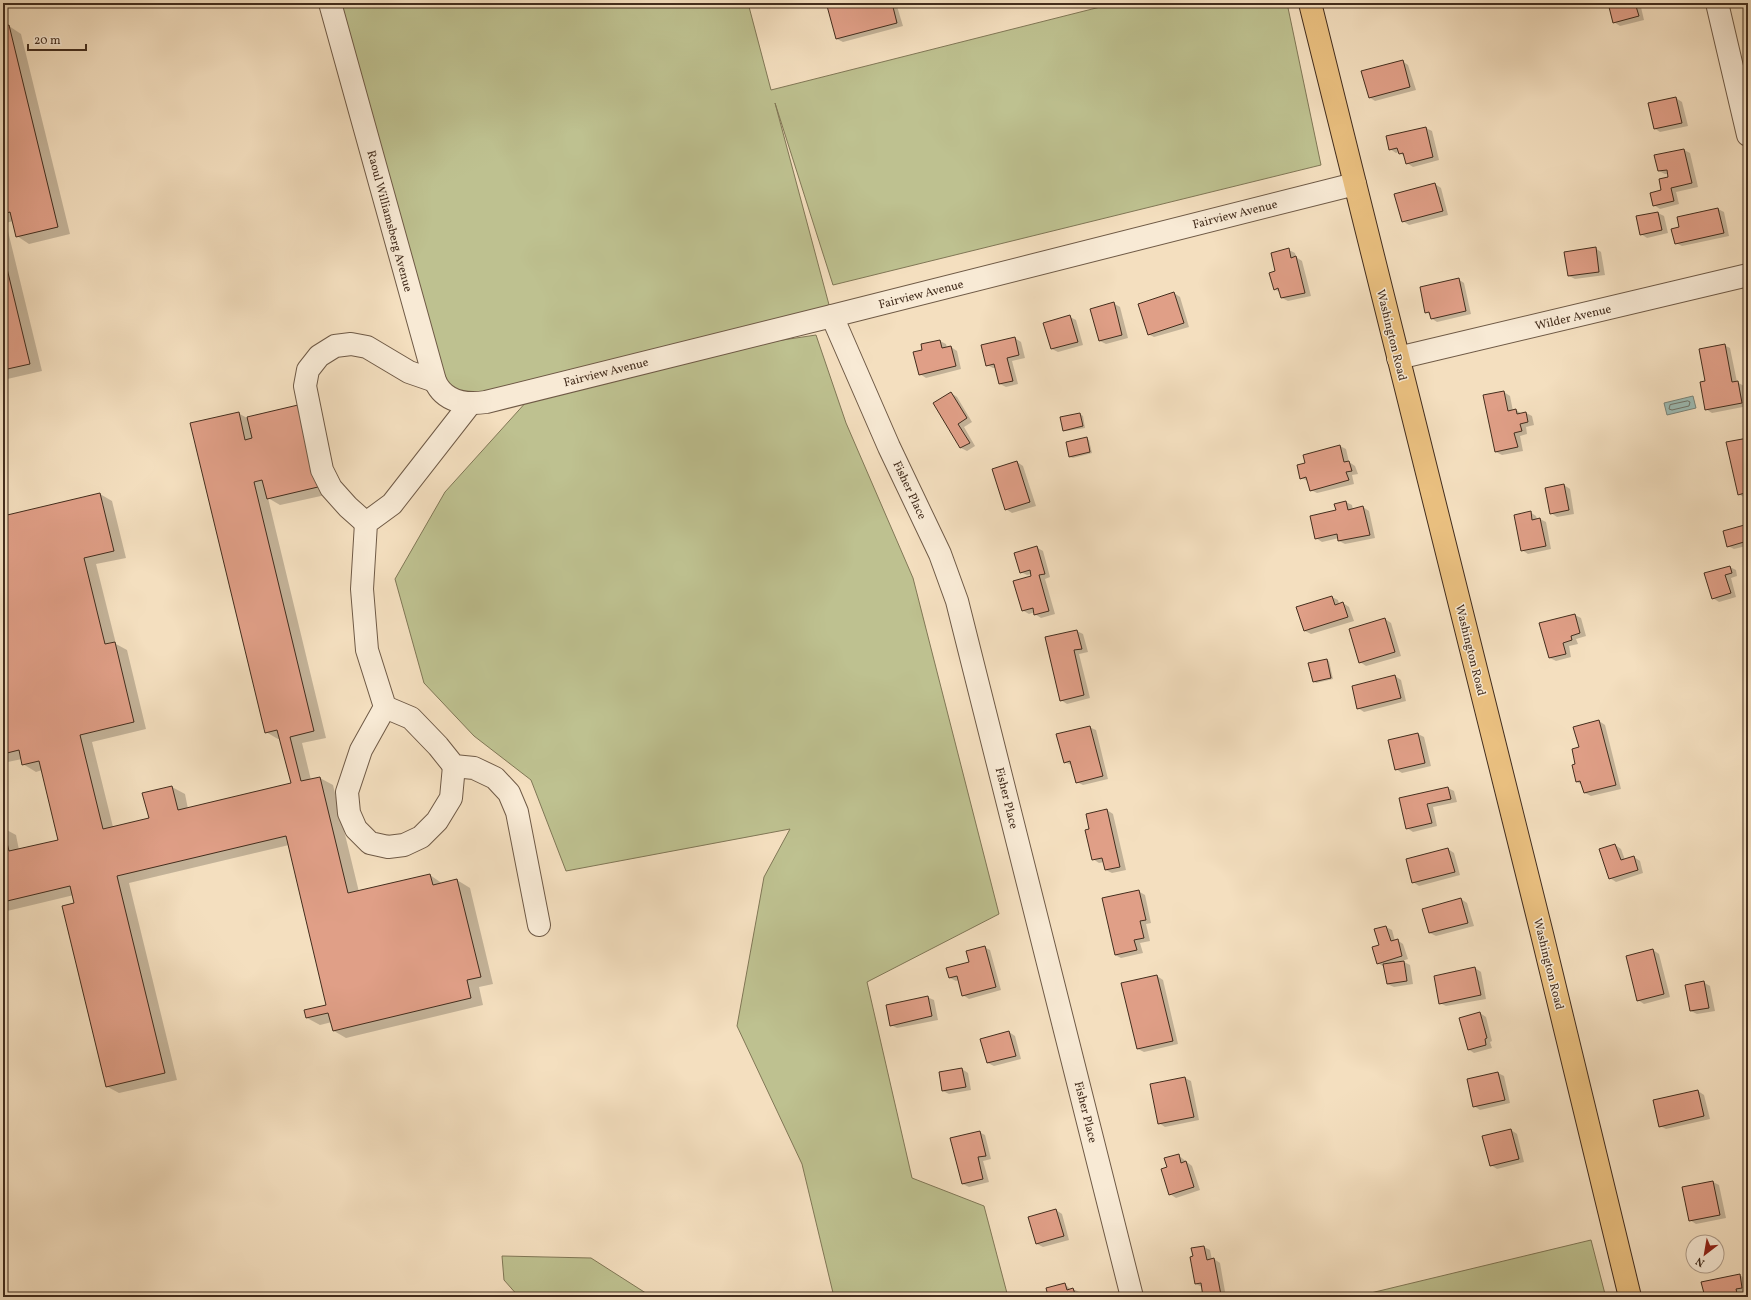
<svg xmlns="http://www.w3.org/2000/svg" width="1751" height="1300" viewBox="0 0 1751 1300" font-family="Vollkorn,serif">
<rect width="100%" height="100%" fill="#f4dfbf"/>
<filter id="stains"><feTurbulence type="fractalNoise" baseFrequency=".005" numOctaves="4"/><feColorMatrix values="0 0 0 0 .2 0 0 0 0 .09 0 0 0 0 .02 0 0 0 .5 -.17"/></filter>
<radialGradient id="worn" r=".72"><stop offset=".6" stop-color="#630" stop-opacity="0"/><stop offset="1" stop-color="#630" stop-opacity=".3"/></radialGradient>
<g fill="#bec190" stroke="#807756">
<polygon points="323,3 748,3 771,90 1116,3 1287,3 1321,165 833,285 775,103 832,316 676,356 816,335 846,423 913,578 999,914 867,982 912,1178 984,1206 1008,1297 834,1297 802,1164 737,1026 764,877 790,829 566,871 531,780 474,736 424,683 395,579 445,492 537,390 449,398"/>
<polygon points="1591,1240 1605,1294 1595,1297 1354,1297"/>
<polygon points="502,1256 591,1258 652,1297 519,1297 504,1280"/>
</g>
<polygon fill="#9cbcb5" stroke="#788378" points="1693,396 1696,408 1667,415 1664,403"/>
<g fill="#0003">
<polygon points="844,3 896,3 903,26 843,42 837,39"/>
<polygon points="1609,3 1640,3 1644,20 1620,26 1614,22"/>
<polygon points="9,26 21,34 70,234 29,244 17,236 13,221 6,223 42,371 3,380 3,28"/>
<polygon points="1402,61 1408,65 1416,90 1375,101 1369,97"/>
<polygon points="1676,98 1682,102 1688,126 1660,132 1654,128"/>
<polygon points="1426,128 1432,131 1439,160 1413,167 1407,163 1405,157 1399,152 1396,153 1390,149"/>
<polygon points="1684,150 1690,153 1698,187 1676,192 1679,204 1660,209 1654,205 1669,177 1669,174 1665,174 1659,171"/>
<polygon points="1435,184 1441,188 1448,215 1409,225 1403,221"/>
<polygon points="1718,209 1724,212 1729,236 1682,246 1676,243 1680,228"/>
<polygon points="1658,213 1664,216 1668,233 1647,238 1641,234 1637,217"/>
<polygon points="1595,248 1601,252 1605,275 1575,279 1569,276"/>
<polygon points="1289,250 1295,253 1296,257 1302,261 1311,296 1288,301 1282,298 1280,292 1274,289 1276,272"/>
<polygon points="1458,279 1464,283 1471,314 1437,322 1431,318 1431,315 1426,312"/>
<polygon points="1174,293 1180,297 1189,327 1154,337 1148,334"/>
<polygon points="1113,303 1120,307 1128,338 1106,344 1100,341"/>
<polygon points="1070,317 1076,320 1083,345 1058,352 1052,349 1045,324"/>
<polygon points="1015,338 1021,342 1025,358 1012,361 1018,384 1006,387 1000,384 996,368 993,368 987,365"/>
<polygon points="940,341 946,344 947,348 951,347 957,351 961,369 926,378 920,374"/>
<polygon points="1724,345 1730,348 1737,382 1744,386 1748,406 1712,413 1706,409 1706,382"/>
<polygon points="1504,392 1510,396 1513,411 1516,410 1522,414 1526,413 1532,416 1534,425 1526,427 1527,434 1520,436 1523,451 1502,455 1496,452"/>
<polygon points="951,393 957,397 972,422 964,427 975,446 967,451 961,448 934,403"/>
<polygon points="298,406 330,494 280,505 268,498 326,738 302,743 311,780 320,778 333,785 359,892 430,875 443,884 457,880 470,888 493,984 479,987 483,1005 346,1038 334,1031 332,1022 320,1025 307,1018 328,1005 289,845 129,883 177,1080 119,1093 106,1086 74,895 3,912 3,828 16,835 19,850 59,840 42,770 36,772 23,764 22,759 3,763 3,517 100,494 112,501 126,558 96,564 116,644 127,650 146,729 92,742 113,827 150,819 172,787 185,794 188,809 292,784 281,739 278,739 266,732 238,413 247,418"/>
<polygon points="1080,414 1083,416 1085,428 1066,431 1064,430"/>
<polygon points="1086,438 1089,440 1092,453 1073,458 1070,457"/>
<polygon points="1748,439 1748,497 1745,498 1739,494"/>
<polygon points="1340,446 1346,449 1349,462 1355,466 1358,474 1352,475 1354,484 1317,493 1311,490 1308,481 1301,478 1307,464"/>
<polygon points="1017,462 1023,466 1036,506 1012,513 1006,509"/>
<polygon points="1564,485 1570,489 1574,514 1557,517 1551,513"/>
<polygon points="1346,502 1352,505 1353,510 1363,507 1369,511 1375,538 1345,544 1339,541 1339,538 1322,542 1316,538 1337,511"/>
<polygon points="1530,512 1536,516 1537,519 1540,519 1546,522 1551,549 1528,554 1522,550"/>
<polygon points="1748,525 1748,550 1746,546 1734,549 1728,546"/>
<polygon points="1036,547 1043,551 1050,577 1045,579 1055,614 1041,618 1035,614 1035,612 1029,614 1022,610 1032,576 1032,574 1027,575 1021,572"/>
<polygon points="1730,567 1736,570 1737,576 1731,578 1736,597 1719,602 1713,598 1705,574"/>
<polygon points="1332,597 1338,600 1339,604 1343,603 1349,607 1354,621 1311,634 1305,631"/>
<polygon points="1575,615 1581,618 1586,636 1576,639 1578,644 1569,646 1571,657 1556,661 1550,658"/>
<polygon points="1385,619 1391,623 1401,656 1366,666 1360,662"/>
<polygon points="1077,631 1083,634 1088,652 1079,654 1090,698 1067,704 1061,700 1046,638"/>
<polygon points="1326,660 1329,661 1333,679 1316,683 1314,681"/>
<polygon points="1395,676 1401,680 1406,701 1364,712 1358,708"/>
<polygon points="1599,721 1605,725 1621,789 1591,796 1585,793 1582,785 1577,782 1577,765 1580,748"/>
<polygon points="1089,727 1096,730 1108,779 1083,785 1077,782 1072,765 1064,762"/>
<polygon points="1418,734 1424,737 1431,766 1402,773 1396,769"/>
<polygon points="1448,788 1454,791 1457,802 1433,807 1437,826 1413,832 1407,828 1400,799"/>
<polygon points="1107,810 1113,814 1126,870 1112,873 1106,870 1104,862 1099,863 1093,859 1090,830"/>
<polygon points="1615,845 1621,849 1625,860 1634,857 1640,861 1643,873 1616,882 1610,878"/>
<polygon points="1448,849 1454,853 1460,875 1419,886 1413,882"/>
<polygon points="1138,891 1145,895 1151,923 1146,924 1150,941 1140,943 1143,953 1121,958 1115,955"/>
<polygon points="1461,899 1467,903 1474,926 1436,936 1430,933"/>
<polygon points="1386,927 1392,930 1395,941 1397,940 1403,944 1408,959 1402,961 1410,965 1413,984 1394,987 1387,984 1384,967 1378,963 1380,945"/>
<polygon points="984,947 990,950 1001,990 969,999 963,995 959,980 956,981 950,978 970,963"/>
<polygon points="1653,950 1659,954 1670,997 1644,1004 1638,1000"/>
<polygon points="1475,968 1481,972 1486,999 1446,1006 1440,1003"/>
<polygon points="1157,976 1163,980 1178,1044 1144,1052 1138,1049"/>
<polygon points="1703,982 1710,986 1715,1011 1697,1014 1691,1011 1686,986"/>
<polygon points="927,997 934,1000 938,1020 897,1028 891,1025"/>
<polygon points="1480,1013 1486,1017 1492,1041 1490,1042 1492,1048 1474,1053 1468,1049"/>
<polygon points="1009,1032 1015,1036 1021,1059 994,1066 988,1063 982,1040"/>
<polygon points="962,1069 968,1073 971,1090 949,1094 943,1091"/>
<polygon points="1498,1073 1504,1076 1510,1103 1480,1110 1474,1106"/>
<polygon points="1185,1078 1191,1081 1199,1120 1165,1127 1159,1123 1151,1085"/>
<polygon points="1698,1091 1704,1095 1710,1119 1666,1129 1660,1126"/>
<polygon points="1511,1130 1517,1134 1524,1162 1497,1169 1491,1165 1484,1137"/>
<polygon points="979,1132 985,1135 991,1159 983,1161 989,1182 969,1187 963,1184"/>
<polygon points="1178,1155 1192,1166 1200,1190 1176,1198 1170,1194 1168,1167"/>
<polygon points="1713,1182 1719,1185 1726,1218 1696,1224 1690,1220"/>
<polygon points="1056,1210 1062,1214 1069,1240 1043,1247 1037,1244"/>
<polygon points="1204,1247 1210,1250 1212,1260 1214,1259 1220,1263 1226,1297 1204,1297 1202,1287 1196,1284"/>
<polygon points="1739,1275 1745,1278 1748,1291 1742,1292 1743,1297 1706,1297"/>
<polygon points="1065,1284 1071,1290 1073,1289 1079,1292 1080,1297 1049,1297"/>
</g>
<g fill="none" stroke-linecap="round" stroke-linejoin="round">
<polygon stroke="#707469" stroke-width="1" points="1688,401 1690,402 1689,406 1672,410 1669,409 1670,405"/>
</g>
<g fill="#e09f87" stroke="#432d1d">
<polygon points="840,3 892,3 897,23 836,39 827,6"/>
<polygon points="1608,3 1635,3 1639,16 1613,23"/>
<polygon points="9,25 58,227 16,237 10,212 3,214 3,27"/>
<polygon points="1403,60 1410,87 1369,98 1361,71"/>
<polygon points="1676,97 1682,123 1654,129 1648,103"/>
<polygon points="1426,127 1433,157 1406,164 1403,153 1399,154 1397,148 1389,150 1386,136"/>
<polygon points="1684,149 1692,183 1671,188 1674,201 1653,206 1650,193 1661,190 1659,179 1668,177 1667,170 1658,171 1654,155"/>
<polygon points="1435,183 1443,211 1402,222 1394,194"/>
<polygon points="1718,208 1724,233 1675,244 1671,229 1679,227 1677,217"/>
<polygon points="1658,212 1662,230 1640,235 1636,216"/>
<polygon points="1596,247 1599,272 1568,276 1564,252"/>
<polygon points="1289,248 1291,258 1296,256 1305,293 1281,298 1278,288 1274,290 1269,273 1275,271 1271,253"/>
<polygon points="3,252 30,364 3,370"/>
<polygon points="1459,278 1466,311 1431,319 1429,312 1425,313 1420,287"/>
<polygon points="1174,292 1184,323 1148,335 1138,304"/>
<polygon points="1114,302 1122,335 1099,341 1090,309"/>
<polygon points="1070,315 1078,342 1051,349 1043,323"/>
<polygon points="1015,337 1019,355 1007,358 1013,381 999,384 994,364 986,366 981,345"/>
<polygon points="940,340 942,348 951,346 956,366 919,375 913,352 922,350 921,344"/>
<polygon points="1725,344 1732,382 1738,381 1742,403 1705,410 1700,382 1705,381 1699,349"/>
<polygon points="1504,391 1508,411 1516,409 1517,414 1526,412 1528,422 1520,424 1522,431 1514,433 1518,447 1495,452 1483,395"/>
<polygon points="951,392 967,418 958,424 970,443 960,448 933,403"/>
<polygon points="298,405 318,487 267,499 262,480 254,482 314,731 290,737 301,781 320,777 348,893 430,874 433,885 457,879 481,977 467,980 471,998 333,1031 328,1013 306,1018 304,1010 326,1005 286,836 117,876 165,1073 106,1087 62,906 74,903 70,886 3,902 3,827 9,851 58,840 39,761 22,765 19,750 3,754 3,516 100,493 114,551 84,558 105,644 115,642 134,722 80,735 103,829 149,818 142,793 172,786 178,810 291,783 277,730 265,733 190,423 239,412 245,440 252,438 247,417"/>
<polygon points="1080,413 1083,426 1063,431 1060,417"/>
<polygon points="1087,437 1090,452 1069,457 1066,442"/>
<polygon points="1748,438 1748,492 1738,495 1726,442"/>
<polygon points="1340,445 1344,462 1349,461 1352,471 1346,472 1349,480 1310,491 1306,477 1300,479 1297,465 1305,463 1303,455"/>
<polygon points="1017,461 1030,502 1005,510 992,469"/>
<polygon points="1564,484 1569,510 1550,514 1545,488"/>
<polygon points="1346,501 1348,510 1363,506 1370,535 1338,541 1337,534 1315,539 1310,516 1336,510 1334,504"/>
<polygon points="1531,511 1532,520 1540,518 1546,546 1521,551 1514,515"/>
<polygon points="1748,524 1748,549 1746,550 1744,542 1727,547 1723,531"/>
<polygon points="1037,546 1045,574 1039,575 1049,611 1034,615 1033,608 1022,611 1013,581 1031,576 1030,570 1020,573 1014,553"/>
<polygon points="1730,566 1732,573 1725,575 1731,593 1712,599 1704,573"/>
<polygon points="1332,596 1335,605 1343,602 1348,617 1304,631 1296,607"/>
<polygon points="1575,614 1580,633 1571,636 1572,640 1563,643 1566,654 1549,658 1539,623"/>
<polygon points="1385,618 1395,652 1359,663 1349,629"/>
<polygon points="1077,630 1082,649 1074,650 1084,695 1060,701 1045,637"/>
<polygon points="1327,659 1331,678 1313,682 1308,663"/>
<polygon points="1395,675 1401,698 1357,709 1352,686"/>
<polygon points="1599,720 1616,785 1584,793 1580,781 1576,782 1572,765 1575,764 1572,749 1579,747 1573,727"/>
<polygon points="1090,726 1103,776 1076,783 1070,761 1064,763 1056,734"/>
<polygon points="1418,733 1425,763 1395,770 1388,740"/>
<polygon points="1448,787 1451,799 1427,804 1432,823 1406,829 1399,798"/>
<polygon points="1107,809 1120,867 1105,870 1102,858 1092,860 1085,830 1089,829 1086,814"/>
<polygon points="1615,844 1621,860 1634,856 1638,870 1609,879 1599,849"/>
<polygon points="1448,848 1455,872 1412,883 1406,859"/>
<polygon points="1139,890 1146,920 1140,921 1144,938 1134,940 1137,950 1115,955 1102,898"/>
<polygon points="1461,898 1468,923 1429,933 1422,909"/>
<polygon points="1386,926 1391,941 1398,939 1402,956 1377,964 1372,947 1379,945 1374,929"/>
<polygon points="985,946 996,987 962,996 957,976 949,978 946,968 969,962 966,951"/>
<polygon points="1653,949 1664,994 1637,1001 1626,956"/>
<polygon points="1404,961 1407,981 1387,984 1383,964"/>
<polygon points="1475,967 1481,995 1439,1004 1434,976"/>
<polygon points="1157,975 1173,1041 1137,1049 1121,983"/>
<polygon points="1704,981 1709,1008 1690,1011 1685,985"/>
<polygon points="928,996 932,1016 890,1026 886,1005"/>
<polygon points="1480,1012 1487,1038 1485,1039 1486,1045 1468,1050 1459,1018"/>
<polygon points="1009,1031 1016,1056 987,1063 980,1039"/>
<polygon points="962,1068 966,1087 942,1091 939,1072"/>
<polygon points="1498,1072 1505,1100 1473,1107 1467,1079"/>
<polygon points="1185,1077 1194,1117 1158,1124 1150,1084"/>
<polygon points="1698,1090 1704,1116 1659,1127 1653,1100"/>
<polygon points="1511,1129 1519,1159 1490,1166 1482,1136"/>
<polygon points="980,1131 986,1156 978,1157 983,1179 962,1184 950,1138"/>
<polygon points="1179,1154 1181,1163 1186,1161 1194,1187 1169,1195 1161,1169 1167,1167 1164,1158"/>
<polygon points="1713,1181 1720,1215 1689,1221 1682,1187"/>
<polygon points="1056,1209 1064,1236 1036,1244 1028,1217"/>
<polygon points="1204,1246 1207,1260 1214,1258 1221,1295 1203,1297 1201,1283 1195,1284 1190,1257 1193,1256 1191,1248"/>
<polygon points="1740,1274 1742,1288 1736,1289 1738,1297 1705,1297 1701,1282"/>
<polygon points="1065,1283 1067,1290 1073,1288 1076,1297 1045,1297 1048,1296 1046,1288"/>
</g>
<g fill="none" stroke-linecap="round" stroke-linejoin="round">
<defs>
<g id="minor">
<path d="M 330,3 L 435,381 C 444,402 466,405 486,402 L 832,316 L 1355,184"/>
<polyline points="1717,3 1748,135"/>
<polyline points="832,316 889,447 940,554 957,601 1132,1297"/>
<polyline points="1398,358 1748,275"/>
<polyline points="470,404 392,504 366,523 362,589 367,650 385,707 411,718 438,746 454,766 474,768 495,778 509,793 517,812 539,925"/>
<polyline points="366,523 348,507 331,488 322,470 305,386 308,370 319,356 335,346 351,344 367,347 409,372 435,381"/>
<polyline points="385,707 361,750 347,792 349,813 356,829 370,843 388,847 404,845 421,837 437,821 451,798 454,766"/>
</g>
<polyline id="major" points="1310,3 1542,934 1630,1297"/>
</defs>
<use href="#minor" stroke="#6f5a46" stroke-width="24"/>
<use href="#major" stroke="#432d1d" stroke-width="24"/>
<use href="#minor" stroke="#f8ead5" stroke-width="22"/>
<use href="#major" stroke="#eac080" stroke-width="22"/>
</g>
<g text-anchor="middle" stroke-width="3" stroke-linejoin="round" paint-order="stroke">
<g font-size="12" fill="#432d1d" stroke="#f8ead5">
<text transform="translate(1235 214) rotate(-14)" y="4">Fairview Avenue</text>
<text transform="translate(390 221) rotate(75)" y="4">Raoul Williamsberg Avenue</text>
<text transform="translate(921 294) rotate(-14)" y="4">Fairview Avenue</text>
<text transform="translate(1573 317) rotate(-13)" y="4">Wilder Avenue</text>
<text transform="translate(1392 335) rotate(76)" y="4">Washington Road</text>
<text transform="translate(606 372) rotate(-14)" y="4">Fairview Avenue</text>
<text transform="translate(910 490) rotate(65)" y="4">Fisher Place</text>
<text transform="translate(1471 650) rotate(76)" y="4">Washington Road</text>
<text transform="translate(1007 798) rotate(76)" y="4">Fisher Place</text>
<text transform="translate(1549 964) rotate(76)" y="4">Washington Road</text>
<text transform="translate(1086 1112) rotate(76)" y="4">Fisher Place</text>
</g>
</g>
<rect width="1751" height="1300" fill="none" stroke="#f4dfbf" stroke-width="16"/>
<rect x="4" y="4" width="1743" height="1292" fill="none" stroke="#432d1d" stroke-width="2"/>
<rect x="8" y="8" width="1735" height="1284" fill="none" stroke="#432d1d"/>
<g transform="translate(1705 1254) rotate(211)"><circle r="19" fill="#f8ead5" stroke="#b09e8b"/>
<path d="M0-3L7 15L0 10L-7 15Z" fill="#8f2418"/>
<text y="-6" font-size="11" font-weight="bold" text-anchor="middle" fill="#432d1d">N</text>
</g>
<path d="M28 44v6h58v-6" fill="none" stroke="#432d1d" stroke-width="2"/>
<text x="34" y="44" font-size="12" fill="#432d1d" stroke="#f8ead5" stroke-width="3" paint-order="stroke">20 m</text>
<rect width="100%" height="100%" filter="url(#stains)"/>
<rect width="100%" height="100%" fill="url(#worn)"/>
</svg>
